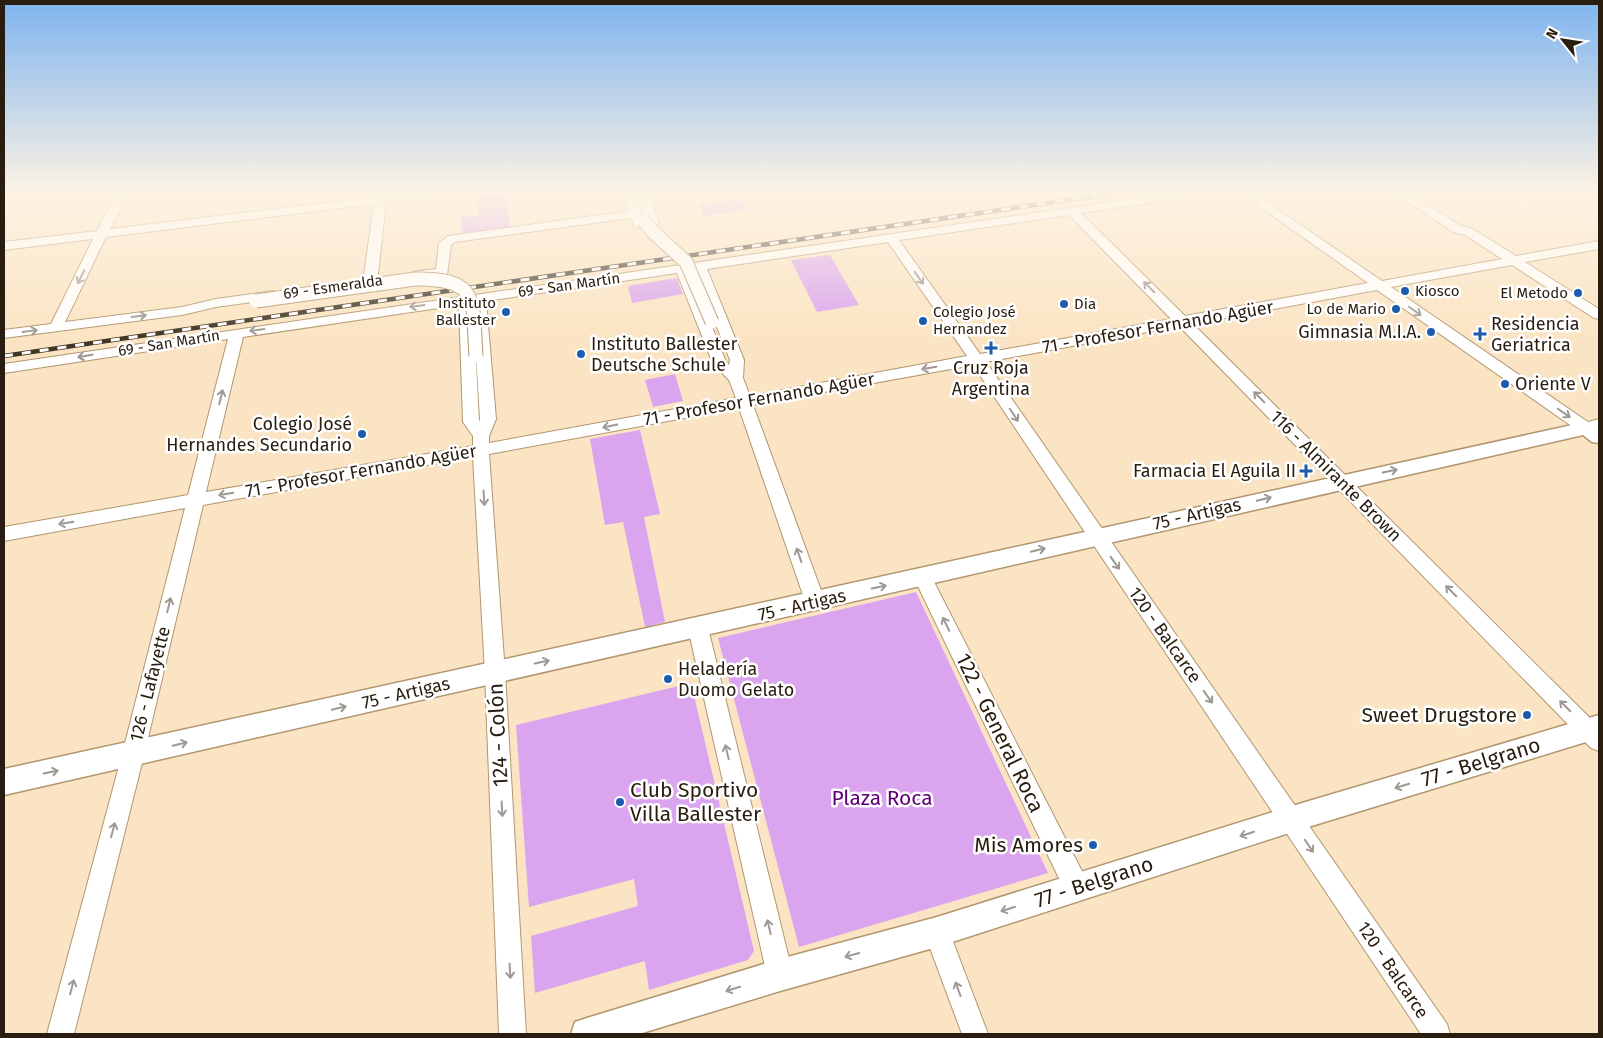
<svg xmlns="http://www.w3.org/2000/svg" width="1603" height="1038" viewBox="0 0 1603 1038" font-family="'Fira Sans',sans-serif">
<rect width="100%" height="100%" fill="#fbe4c3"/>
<g fill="#daa5ee">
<polygon points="507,193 510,227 462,233 461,217 478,215 476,194"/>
<polygon points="740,198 746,210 703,216 698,204"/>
<polygon points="830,255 859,305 817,312 791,260"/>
<polygon points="677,278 683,294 632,303 628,286"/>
<polygon points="675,374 683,401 653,407 645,380"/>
<polygon points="640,430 660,514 644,517 665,622 645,627 623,522 605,525 590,439"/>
<polygon points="916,592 1048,873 799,947 718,638"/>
<polygon points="691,683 754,951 748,960 649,990 645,961 535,993 531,936 638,906 634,879 529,907 516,725"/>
</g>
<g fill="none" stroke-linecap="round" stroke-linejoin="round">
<defs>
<g id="minor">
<polygon points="116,193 128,193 110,229 375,197 375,193 387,193 386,196 410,193 445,193 439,196 386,203 377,282 375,285 370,286 363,282 374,204 106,237 65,322 182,307 216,299 273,291 280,295 273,299 216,307 182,315 4,338 4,330 51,324 93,239 4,250 4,242 97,231"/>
<path d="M 624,193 L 636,193 L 645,221 L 646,220 L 636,193 L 648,193 L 659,222 C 653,230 644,229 635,227 L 631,218 L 455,242 L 451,245 L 447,275 L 413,280 L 406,276 L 413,272 L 436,269 L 439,243 L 448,236 L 629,211 Z"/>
<path d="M 1171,193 L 1201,193 L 1195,196 L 1081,213 L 1185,316 L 1368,283 L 1240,193 L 1254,193 L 1382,281 L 1502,259 L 1465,235 L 1453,232 L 1395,193 L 1409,193 L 1461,226 L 1473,229 L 1516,256 L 1599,241 L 1599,249 L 1525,262 L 1599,309 L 1599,319 L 1594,318 L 1512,265 L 1391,287 L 1588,422 L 1599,419 L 1599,429 L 1586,433 L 1580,432 L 1377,290 L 1193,324 L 1599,727 L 1599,751 L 1591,748 L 1179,326 L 986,362 L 1447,1024 L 1450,1034 L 1421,1034 L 973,365 L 753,405 L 825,601 L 822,606 L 815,609 L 808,606 L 805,601 L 739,408 L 489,454 L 505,673 L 526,1034 L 499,1034 L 485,673 L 473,457 L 203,505 L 144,755 L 74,1034 L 47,1034 L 122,755 L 185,508 L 4,541 L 4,527 L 188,495 L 228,339 L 4,373 L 4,364 ZM 1069,215 L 1171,319 L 980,354 L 899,240 ZM 888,242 L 967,356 L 750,396 L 743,378 L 744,360 L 707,269 ZM 694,270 L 730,360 L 729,365 L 726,362 L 690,271 ZM 677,273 L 713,364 L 729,380 L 736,398 L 489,443 L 489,436 L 496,419 L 486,301 ZM 459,305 L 463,422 L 473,436 L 473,446 L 206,492 L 243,337 ZM 474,323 L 480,419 L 479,422 L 479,421 Z"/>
<polygon points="923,571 930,573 932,578 1086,879 1089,888 1086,897 1077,900 1068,897 914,578 916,573"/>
<polygon points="698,620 705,622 708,628 793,975 789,984 780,988 771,984 767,975 688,628 691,622"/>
<polygon points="937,919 946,923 988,1034 962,1034 924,932 928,923"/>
</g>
<g id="tertiary">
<polygon points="1586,422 1599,428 1599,443 1592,442 1583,435 4,795 4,769"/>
<polygon points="1599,715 1599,738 1292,832 937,947 780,991 639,1034 571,1034 575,1022 587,1018 780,959 937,917 1292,806"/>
</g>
</defs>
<use href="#minor" stroke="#b1966f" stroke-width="2"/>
<use href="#tertiary" stroke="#b1966f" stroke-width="3"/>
<use href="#minor" fill="#fff" fill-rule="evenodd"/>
<use href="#tertiary" fill="#fff" fill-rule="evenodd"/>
<defs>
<polyline id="rail" points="4,356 1116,193"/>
</defs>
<use href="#rail" stroke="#403423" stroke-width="4.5"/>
<use href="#rail" stroke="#fff" stroke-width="3" stroke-dasharray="9" stroke-linecap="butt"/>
<defs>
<g id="minor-bridge">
<polyline points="643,220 653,232 686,262 712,322"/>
<path d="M 256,301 L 415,279 C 481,278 472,301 476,356"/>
</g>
</defs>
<use href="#minor-bridge" stroke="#b1966f" stroke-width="15" stroke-linecap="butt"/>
<use href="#minor-bridge" stroke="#fff" stroke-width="13"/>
</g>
<defs><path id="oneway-shaft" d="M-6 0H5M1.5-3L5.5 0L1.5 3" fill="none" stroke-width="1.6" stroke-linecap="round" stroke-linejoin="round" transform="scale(1.25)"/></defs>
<g stroke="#9e9993">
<use href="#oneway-shaft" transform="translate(81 277) rotate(117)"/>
<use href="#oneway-shaft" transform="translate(919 278) rotate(55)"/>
<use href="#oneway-shaft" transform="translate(1149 287) rotate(-135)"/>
<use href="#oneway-shaft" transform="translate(417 306) rotate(172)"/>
<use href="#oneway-shaft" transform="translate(1415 311) rotate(35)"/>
<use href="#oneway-shaft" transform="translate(139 316) rotate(-7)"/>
<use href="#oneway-shaft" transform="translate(257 330) rotate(172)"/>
<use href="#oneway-shaft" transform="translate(30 331) rotate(-8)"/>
<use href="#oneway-shaft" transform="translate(85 356) rotate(171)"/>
<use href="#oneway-shaft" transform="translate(929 368) rotate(170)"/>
<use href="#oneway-shaft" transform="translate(221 397) rotate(-76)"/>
<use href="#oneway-shaft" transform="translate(1259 397) rotate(-135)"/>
<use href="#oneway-shaft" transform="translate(1564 413) rotate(35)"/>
<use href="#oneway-shaft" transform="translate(1014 415) rotate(56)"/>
<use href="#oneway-shaft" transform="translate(610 426) rotate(169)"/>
<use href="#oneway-shaft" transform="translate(1390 471) rotate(-12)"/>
<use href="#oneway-shaft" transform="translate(226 494) rotate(170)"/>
<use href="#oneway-shaft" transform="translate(484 498) rotate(86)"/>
<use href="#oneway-shaft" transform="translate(1264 499) rotate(-13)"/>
<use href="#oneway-shaft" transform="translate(66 523) rotate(170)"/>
<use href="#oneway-shaft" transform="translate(1038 550) rotate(-13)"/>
<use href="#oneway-shaft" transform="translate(799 555) rotate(-109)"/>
<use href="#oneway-shaft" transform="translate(1115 563) rotate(55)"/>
<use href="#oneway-shaft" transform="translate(879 587) rotate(-12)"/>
<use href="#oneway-shaft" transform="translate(1451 591) rotate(-135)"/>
<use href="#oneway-shaft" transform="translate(169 605) rotate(-76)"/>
<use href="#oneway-shaft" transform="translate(946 624) rotate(-116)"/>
<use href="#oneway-shaft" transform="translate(542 662) rotate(-12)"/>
<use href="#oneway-shaft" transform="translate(1208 697) rotate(55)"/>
<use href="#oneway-shaft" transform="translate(1565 706) rotate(-135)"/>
<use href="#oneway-shaft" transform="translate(339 708) rotate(-13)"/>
<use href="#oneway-shaft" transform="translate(180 744) rotate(-13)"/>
<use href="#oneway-shaft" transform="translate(727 752) rotate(-103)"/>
<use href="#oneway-shaft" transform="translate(51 772) rotate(-12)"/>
<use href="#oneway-shaft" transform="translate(1402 786) rotate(163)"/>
<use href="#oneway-shaft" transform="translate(502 809) rotate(87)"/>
<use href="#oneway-shaft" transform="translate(113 830) rotate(-75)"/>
<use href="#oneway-shaft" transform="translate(1247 834) rotate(162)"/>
<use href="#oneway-shaft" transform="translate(1309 846) rotate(56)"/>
<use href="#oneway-shaft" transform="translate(1008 909) rotate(162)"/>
<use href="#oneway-shaft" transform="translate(769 927) rotate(-103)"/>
<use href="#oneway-shaft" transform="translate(852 955) rotate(165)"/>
<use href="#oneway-shaft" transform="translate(510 971) rotate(87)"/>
<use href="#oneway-shaft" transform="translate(72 987) rotate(-75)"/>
<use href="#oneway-shaft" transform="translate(733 989) rotate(163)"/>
<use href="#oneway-shaft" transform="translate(958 989) rotate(-110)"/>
</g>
<linearGradient id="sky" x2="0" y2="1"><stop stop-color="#7eb4ef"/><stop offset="0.57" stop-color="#fdf3e4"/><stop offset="1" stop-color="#fdf3e4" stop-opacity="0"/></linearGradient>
<rect width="1603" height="338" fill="url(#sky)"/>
<g fill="#1d5cad" stroke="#fff" stroke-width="2">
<circle cx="1405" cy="291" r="5"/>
<circle cx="1578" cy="293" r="5"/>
<circle cx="1064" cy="304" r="5"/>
<circle cx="1396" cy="309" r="5"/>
<circle cx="506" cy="312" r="5"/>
<circle cx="923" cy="321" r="5"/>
<circle cx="1431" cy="332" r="5"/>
<path d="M1477.5 326.5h5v5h5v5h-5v5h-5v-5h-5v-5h5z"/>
<path d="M988.5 340.5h5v5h5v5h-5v5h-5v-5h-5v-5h5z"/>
<circle cx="581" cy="354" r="5"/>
<circle cx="1505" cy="384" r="5"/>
<circle cx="362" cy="434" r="5"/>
<path d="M1303.5 463.5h5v5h5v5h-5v5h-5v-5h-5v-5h5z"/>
<circle cx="668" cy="679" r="5"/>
<circle cx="1527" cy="715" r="5"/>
<circle cx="620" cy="802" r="5"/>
<circle cx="1093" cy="845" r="5"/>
</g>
<g text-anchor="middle" stroke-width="5" stroke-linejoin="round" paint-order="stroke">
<g font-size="15" fill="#281d0e" stroke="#fff">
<text transform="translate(569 285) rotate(-8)" y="5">69 - San Martín</text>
<text transform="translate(333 287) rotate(-8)" y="5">69 - Esmeralda</text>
<text transform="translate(169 343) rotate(-9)" y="5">69 - San Martín</text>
</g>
<g font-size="15" fill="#281d0e" stroke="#fff" text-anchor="start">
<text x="1415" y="296">Kiosco</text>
<text x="1568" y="298" text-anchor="end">El Metodo</text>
<text x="496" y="308" text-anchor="end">Instituto<tspan x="496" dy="17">Ballester</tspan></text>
<text x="1074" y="309">Dia</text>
<text x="1386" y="314" text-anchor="end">Lo de Mario</text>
<text x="933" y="317">Colegio José<tspan x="933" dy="17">Hernandez</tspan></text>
</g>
<g font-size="18" fill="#281d0e" stroke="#fff" text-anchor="start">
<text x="1491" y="330">Residencia<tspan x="1491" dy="21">Geriatrica</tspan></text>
<text x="1421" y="338" text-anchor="end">Gimnasia M.I.A.</text>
<text x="591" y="350">Instituto Ballester<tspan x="591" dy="21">Deutsche Schule</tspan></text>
<text x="991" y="374" text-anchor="middle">Cruz Roja<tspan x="991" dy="21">Argentina</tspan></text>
<text x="1515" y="390">Oriente V</text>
<text x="352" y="430" text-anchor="end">Colegio José<tspan x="352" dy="21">Hernandes Secundario</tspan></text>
<text x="1296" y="477" text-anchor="end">Farmacia El Aguila II</text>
<text x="678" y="675">Heladería<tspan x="678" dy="21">Duomo Gelato</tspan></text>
</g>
<g font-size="18" fill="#281d0e" stroke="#fff">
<text transform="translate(1158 327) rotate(-10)" y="6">71 - Profesor Fernando Agüer</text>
<text transform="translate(759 399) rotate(-10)" y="6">71 - Profesor Fernando Agüer</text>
<text transform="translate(361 471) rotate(-10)" y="6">71 - Profesor Fernando Agüer</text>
<text transform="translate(1336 476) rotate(45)" y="6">116 - Almirante Brown</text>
<text transform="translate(1197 514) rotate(-13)" y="6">75 - Artigas</text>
<text transform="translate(802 605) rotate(-13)" y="6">75 - Artigas</text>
<text transform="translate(1165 635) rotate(55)" y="6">120 - Balcarce</text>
<text transform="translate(150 684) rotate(-76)" y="6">126 - Lafayette</text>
<text transform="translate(406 693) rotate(-13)" y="6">75 - Artigas</text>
<text transform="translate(1393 970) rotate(56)" y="6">120 - Balcarce</text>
</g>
<g font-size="21" fill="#281d0e" stroke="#fff" text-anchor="end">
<text x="1517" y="722">Sweet Drugstore</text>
<text x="630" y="797" text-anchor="start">Club Sportivo<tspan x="630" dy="24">Villa Ballester</tspan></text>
<text x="1083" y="852">Mis Amores</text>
</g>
<g font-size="21" fill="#281d0e" stroke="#fff">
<text transform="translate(1000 733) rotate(64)" y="7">122 - General Roca</text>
<text transform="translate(498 735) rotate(-93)" y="7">124 - Colón</text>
<text transform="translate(1481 762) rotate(-17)" y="7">77 - Belgrano</text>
<text transform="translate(1094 882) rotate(-18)" y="7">77 - Belgrano</text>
</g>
<g font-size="21" fill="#5d0076" stroke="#fff">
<text x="882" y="805">Plaza Roca</text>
</g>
</g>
<rect width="1603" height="1038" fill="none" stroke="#281d0e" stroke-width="10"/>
<g transform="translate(1563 40) rotate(300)" stroke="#ffffff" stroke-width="4" paint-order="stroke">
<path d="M0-4L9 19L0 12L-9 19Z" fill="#281d0e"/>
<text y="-8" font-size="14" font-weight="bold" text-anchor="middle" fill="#281d0e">N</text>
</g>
</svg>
